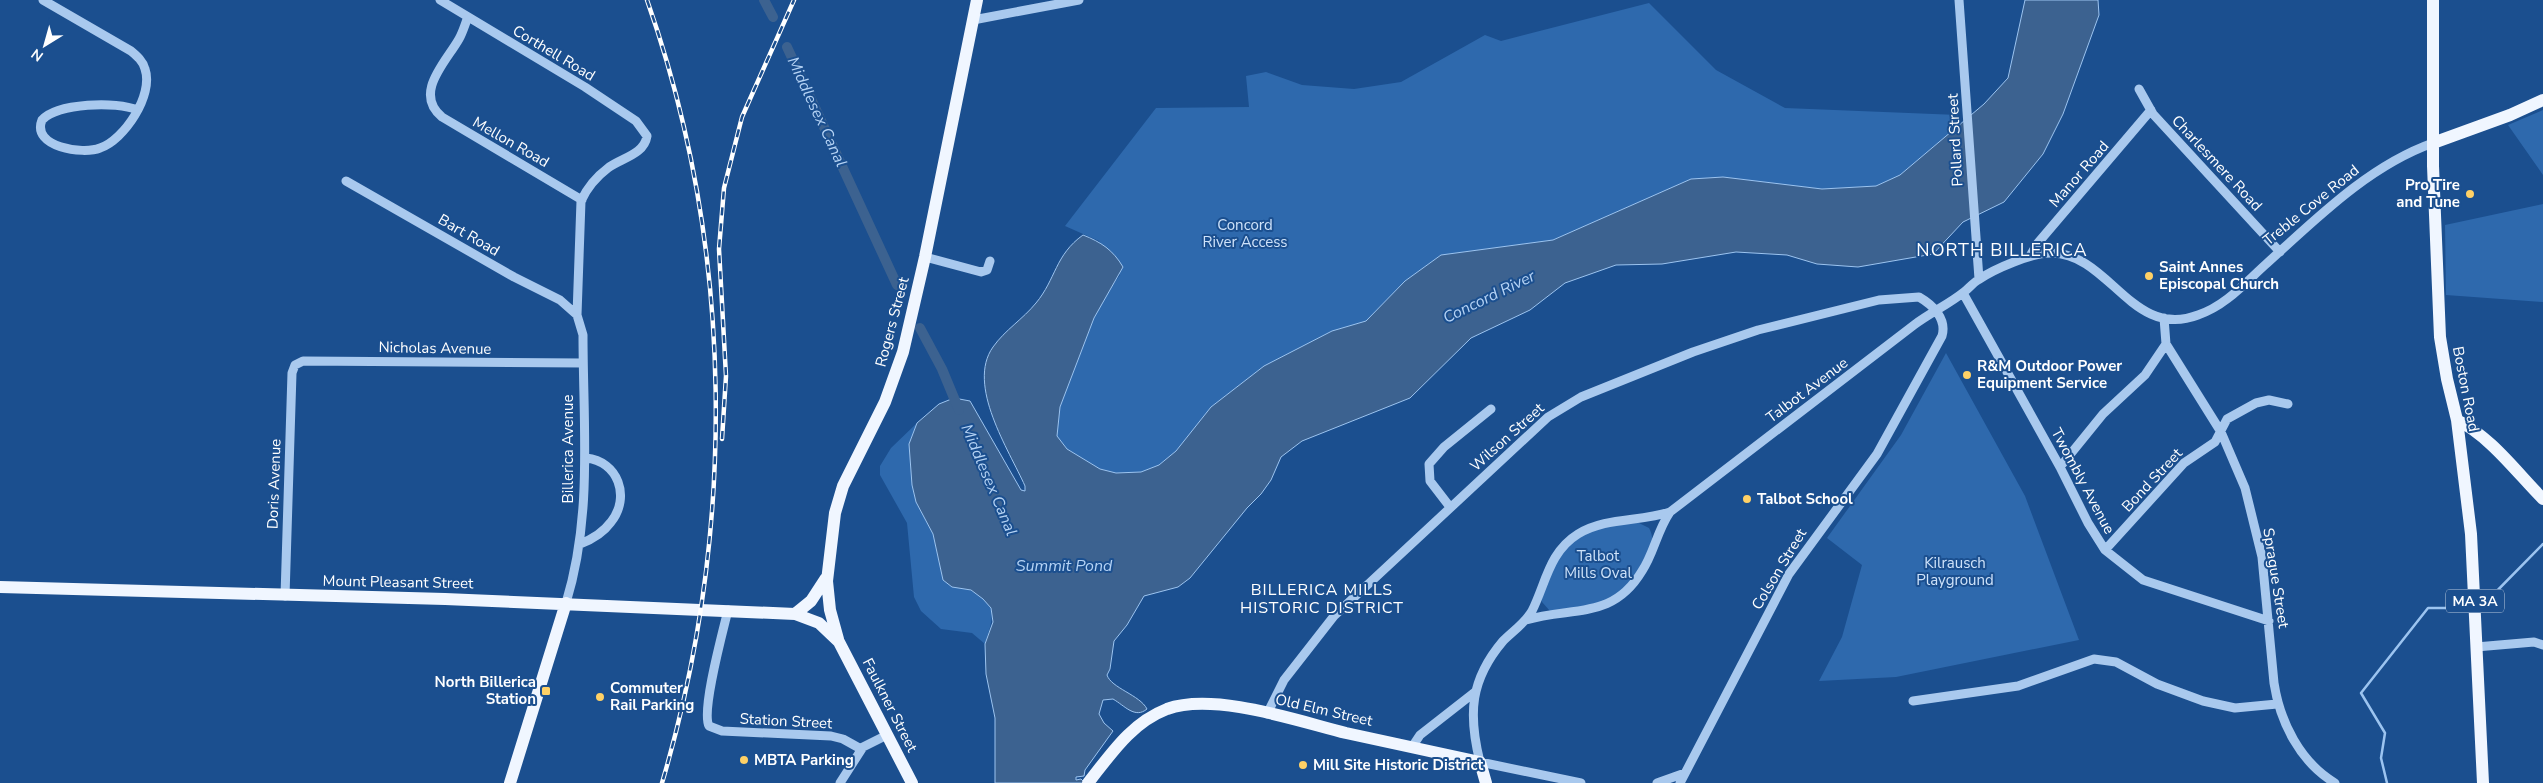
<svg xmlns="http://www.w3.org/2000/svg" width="2543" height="783" font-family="'Nunito Sans',sans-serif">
<rect width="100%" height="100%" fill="#1b4f8f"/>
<path fill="#2e69ad" d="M1649,3L1716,70L1785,108L1958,115V126L1900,175L1876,186L1822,189L1723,177L1691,179L1553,240L1441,255L1405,281L1366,321L1332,331L1264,366L1211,407L1176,451L1159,465L1141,472L1116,473L1100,469L1067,449L1057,436L1060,407L1094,318L1106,294L1120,275L1099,241L1065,226L1156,108L1249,107L1246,76L1266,72L1302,85L1354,89L1401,82L1485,35L1501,41Z
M2543,110V175L2508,125Z
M2543,204V302L2446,295L2445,225Z
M1946,353L2025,496L2079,640L1896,677L1819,681L1842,637L1862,565L1827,538L1901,435Z
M917,423L909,444L912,485L916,502L933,534L943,580C953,587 962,586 972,591C1000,604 992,621 985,644L972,633L941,629L921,611L914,597L907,523L880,475V466L891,448Z
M1637,522L1649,528C1663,552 1631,588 1611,601C1603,606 1562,609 1550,611L1542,602L1539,592L1549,566L1586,529Z"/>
<path fill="#3c6290" stroke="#9cc4f0" d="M2025,0H2098L2099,15L2063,114L2043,154L2004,202L1963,222L1933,254L1858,267L1817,264L1787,255L1736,252L1662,264L1616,265L1565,283L1530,310L1471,338L1410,398L1302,441L1281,457L1271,480L1261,494L1247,508L1190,578L1178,587L1144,596L1127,625L1114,641L1110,669L1107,675C1111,688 1140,695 1147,709C1135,719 1125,706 1113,699L1103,700L1099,714L1104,723L1113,731L1085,770L1084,776L1076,777V780L1081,779L1085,783H995V718L986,674L985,644L993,622L991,608L983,599L971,590L952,587L943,580L933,534L916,502L912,485L909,444L917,423L939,404L954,398L970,401L1021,490L1025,491V486C1009,450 966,385 993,347C1005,330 1023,319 1036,303C1056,279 1055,255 1083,235C1101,242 1113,250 1123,267L1094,318L1060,407L1057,436L1067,449L1100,469L1116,473L1141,472L1159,465L1176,451L1211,407L1264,366L1332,331L1366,321L1405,281L1441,255L1553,240L1691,179L1723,177L1822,189L1876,186L1900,175L1984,104L2008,78Z"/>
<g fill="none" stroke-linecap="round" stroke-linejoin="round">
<path stroke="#9cc4f0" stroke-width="2.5" d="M2487,601L2543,544
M2387,783L2381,758L2385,733L2361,693L2428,608H2461"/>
<path stroke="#3c6290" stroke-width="10" d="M764,0L773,17
M787,47L897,285
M920,328L942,369L959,410"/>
<path stroke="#a9c9ee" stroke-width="9" d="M43,0L131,51C137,56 143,61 145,69C154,95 124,140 100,148C83,155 31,147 42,120C57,103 117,101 137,110
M440,0L585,87L636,121L647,136C644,155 621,158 608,168C596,177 587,188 581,201L577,315L583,335C583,426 593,515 566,603
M1959,0L1979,279
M468,17C465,24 463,32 459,39C446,62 413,93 442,117L582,200
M973,20L1079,0
M2139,89L2153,114L2280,252
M346,181L514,277L560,300L577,315
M2030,256L2037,244L2151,110
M925,257L981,272L987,270L990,261
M1963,293L2060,467L2088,523L2105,550L2143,580L2269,621
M2164,318L2166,344L2221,432L2245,488L2262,557L2274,683C2280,722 2300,762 2335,783
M2060,467L2103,414L2145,375L2166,344
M1450,507L1430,481L1429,464L1444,447L1491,409
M580,544C593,539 603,533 611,522C631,497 618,461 586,458
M2105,550L2184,463L2215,442L2227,419L2256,403L2269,400L2288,404
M285,596L292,373L295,365L303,361L583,363
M728,610C723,631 701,711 709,726L722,731L831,736L843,739L861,749
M1526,620C1571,606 1612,621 1642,571C1654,553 1657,531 1670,512C1751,450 1832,387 1914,325C1930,313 1949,304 1964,292C1969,288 1973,283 1978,280C1994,269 2033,252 2052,253C2110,254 2132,340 2198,315C2225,306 2244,284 2265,265C2315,220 2368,166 2433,143
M2476,647L2534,642L2543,645
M1913,701L2018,686L2094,659L2116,662L2157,684L2203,701L2235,708L2277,704
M1267,714L1284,680L1334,616L1548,417L1581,397L1693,352L1758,330L1879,300L1919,297C1933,305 1947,319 1942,336L1877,454L1789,574L1680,783
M1412,747L1420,735L1475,692
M840,783L863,747L887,735
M1581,783L1480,762C1468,714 1470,680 1503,641C1513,631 1525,623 1532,611C1546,583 1549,552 1578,534C1606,517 1639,522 1670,512
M1657,783L1685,773"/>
<path stroke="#f0f6ff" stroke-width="12" d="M2433,0V166L2440,337L2447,379L2457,420L2471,534L2483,783
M2433,143L2510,115L2543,100
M2457,420C2491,437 2517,473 2543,499
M0,587L445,599L795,614L819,623L839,642L912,783
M795,614L811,601L826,578
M838,639L830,610L827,581L835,513L843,486L885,402L903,352L925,257L977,0
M510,783L566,603
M1088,783C1111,754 1131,723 1167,709C1214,692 1298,721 1346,733C1391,743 1435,752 1480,762L1486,783"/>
<g stroke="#fff" stroke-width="4.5">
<path id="rail" d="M647,0C735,250 737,529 662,783
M722,439L726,376L719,249L724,188L742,117L794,0"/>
</g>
<use href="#rail" stroke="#1b4f8f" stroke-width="2.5" stroke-dasharray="8" stroke-linecap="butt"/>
</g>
<g fill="#ffd166" stroke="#1b4f8f" stroke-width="2">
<circle cx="2470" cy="194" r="5"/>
<circle cx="2149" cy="276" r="5"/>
<circle cx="1967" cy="375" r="5"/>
<circle cx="1747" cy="499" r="5"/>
<rect x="541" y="686" width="10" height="10" rx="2.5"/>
<circle cx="600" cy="697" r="5"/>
<circle cx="744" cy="760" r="5"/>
<circle cx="1303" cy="765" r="5"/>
</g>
<g text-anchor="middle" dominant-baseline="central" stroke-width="4" stroke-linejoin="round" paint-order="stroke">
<rect fill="#1b4f8f" stroke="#bbcadd" stroke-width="1" x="2446" y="589.5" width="58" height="23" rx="4"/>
<g font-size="14" font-weight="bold" fill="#fff">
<text x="2475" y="601">MA 3A</text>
</g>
<g font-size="15" fill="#fff" stroke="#1b4f8f">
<text transform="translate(554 53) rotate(31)">Corthell Road</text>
<text transform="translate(1955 140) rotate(-93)">Pollard Street</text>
<text transform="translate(511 142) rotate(30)">Mellon Road</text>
<text transform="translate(2217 163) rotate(47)">Charlesmere Road</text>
<text transform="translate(2079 174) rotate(-49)">Manor Road</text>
<text transform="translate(2311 205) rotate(-39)">Treble Cove Road</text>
<text transform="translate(469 235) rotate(30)">Bart Road</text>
<text transform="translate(892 322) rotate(-75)">Rogers Street</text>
<text transform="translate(435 348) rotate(1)">Nicholas Avenue</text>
<text transform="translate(2466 389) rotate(79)">Boston Road</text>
<text transform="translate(1807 390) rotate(-37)">Talbot Avenue</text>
<text transform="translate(1507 437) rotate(-42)">Wilson Street</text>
<text transform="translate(568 449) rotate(-90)">Billerica Avenue</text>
<text transform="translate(2152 480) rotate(-47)">Bond Street</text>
<text transform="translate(2083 481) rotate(62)">Twombly Avenue</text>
<text transform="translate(274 484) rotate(-88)">Doris Avenue</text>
<text transform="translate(1779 569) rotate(-59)">Colson Street</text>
<text transform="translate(2276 578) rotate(81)">Sprague Street</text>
<text transform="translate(398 582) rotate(1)">Mount Pleasant Street</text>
<text transform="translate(890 705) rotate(63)">Faulkner Street</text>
<text transform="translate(1324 710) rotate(13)">Old Elm Street</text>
<text transform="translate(786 721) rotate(3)">Station Street</text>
</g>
<g font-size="15" font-weight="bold" fill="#fff" stroke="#1b4f8f" text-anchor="start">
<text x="2460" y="185" text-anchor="end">Pro Tire<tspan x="2460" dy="17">and Tune</tspan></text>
<text x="2159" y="267">Saint Annes<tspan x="2159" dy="17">Episcopal Church</tspan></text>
<text x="1977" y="366">R&amp;M Outdoor Power<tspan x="1977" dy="17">Equipment Service</tspan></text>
<text x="1757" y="499">Talbot School</text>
<text x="536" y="682" text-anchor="end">North Billerica<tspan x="536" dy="17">Station</tspan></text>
<text x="610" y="688">Commuter<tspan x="610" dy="17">Rail Parking</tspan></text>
<text x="754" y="760">MBTA Parking</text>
<text x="1313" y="765">Mill Site Historic District</text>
</g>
<g font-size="15" fill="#cfe3fa" stroke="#1b4f8f">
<text x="1245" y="225">Concord<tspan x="1245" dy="17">River Access</tspan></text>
<text x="1598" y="556">Talbot<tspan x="1598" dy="17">Mills Oval</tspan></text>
<text x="1955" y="563">Kilrausch<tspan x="1955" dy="17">Playground</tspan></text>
</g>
<g font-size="16" font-style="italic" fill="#b5d3f5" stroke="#1b4f8f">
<text transform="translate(817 112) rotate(65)">Middlesex Canal</text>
<text transform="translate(1489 297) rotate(-26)">Concord River</text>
<text transform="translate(989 480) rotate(67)">Middlesex Canal</text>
<text x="1064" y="566">Summit Pond</text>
</g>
<g font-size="16" letter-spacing="1" fill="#fff" stroke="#1b4f8f">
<text x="1322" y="590">BILLERICA MILLS<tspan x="1322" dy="18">HISTORIC DISTRICT</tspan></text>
</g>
<g font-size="18" letter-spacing="1" fill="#fff" stroke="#1b4f8f">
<text x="2002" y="250">NORTH BILLERICA</text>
</g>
</g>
<g transform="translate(45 45) rotate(217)" stroke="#1b4f8f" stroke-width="4" paint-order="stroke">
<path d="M0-4L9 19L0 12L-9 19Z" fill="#ffffff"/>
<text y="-8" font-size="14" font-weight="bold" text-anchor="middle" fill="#ffffff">N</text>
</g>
</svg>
